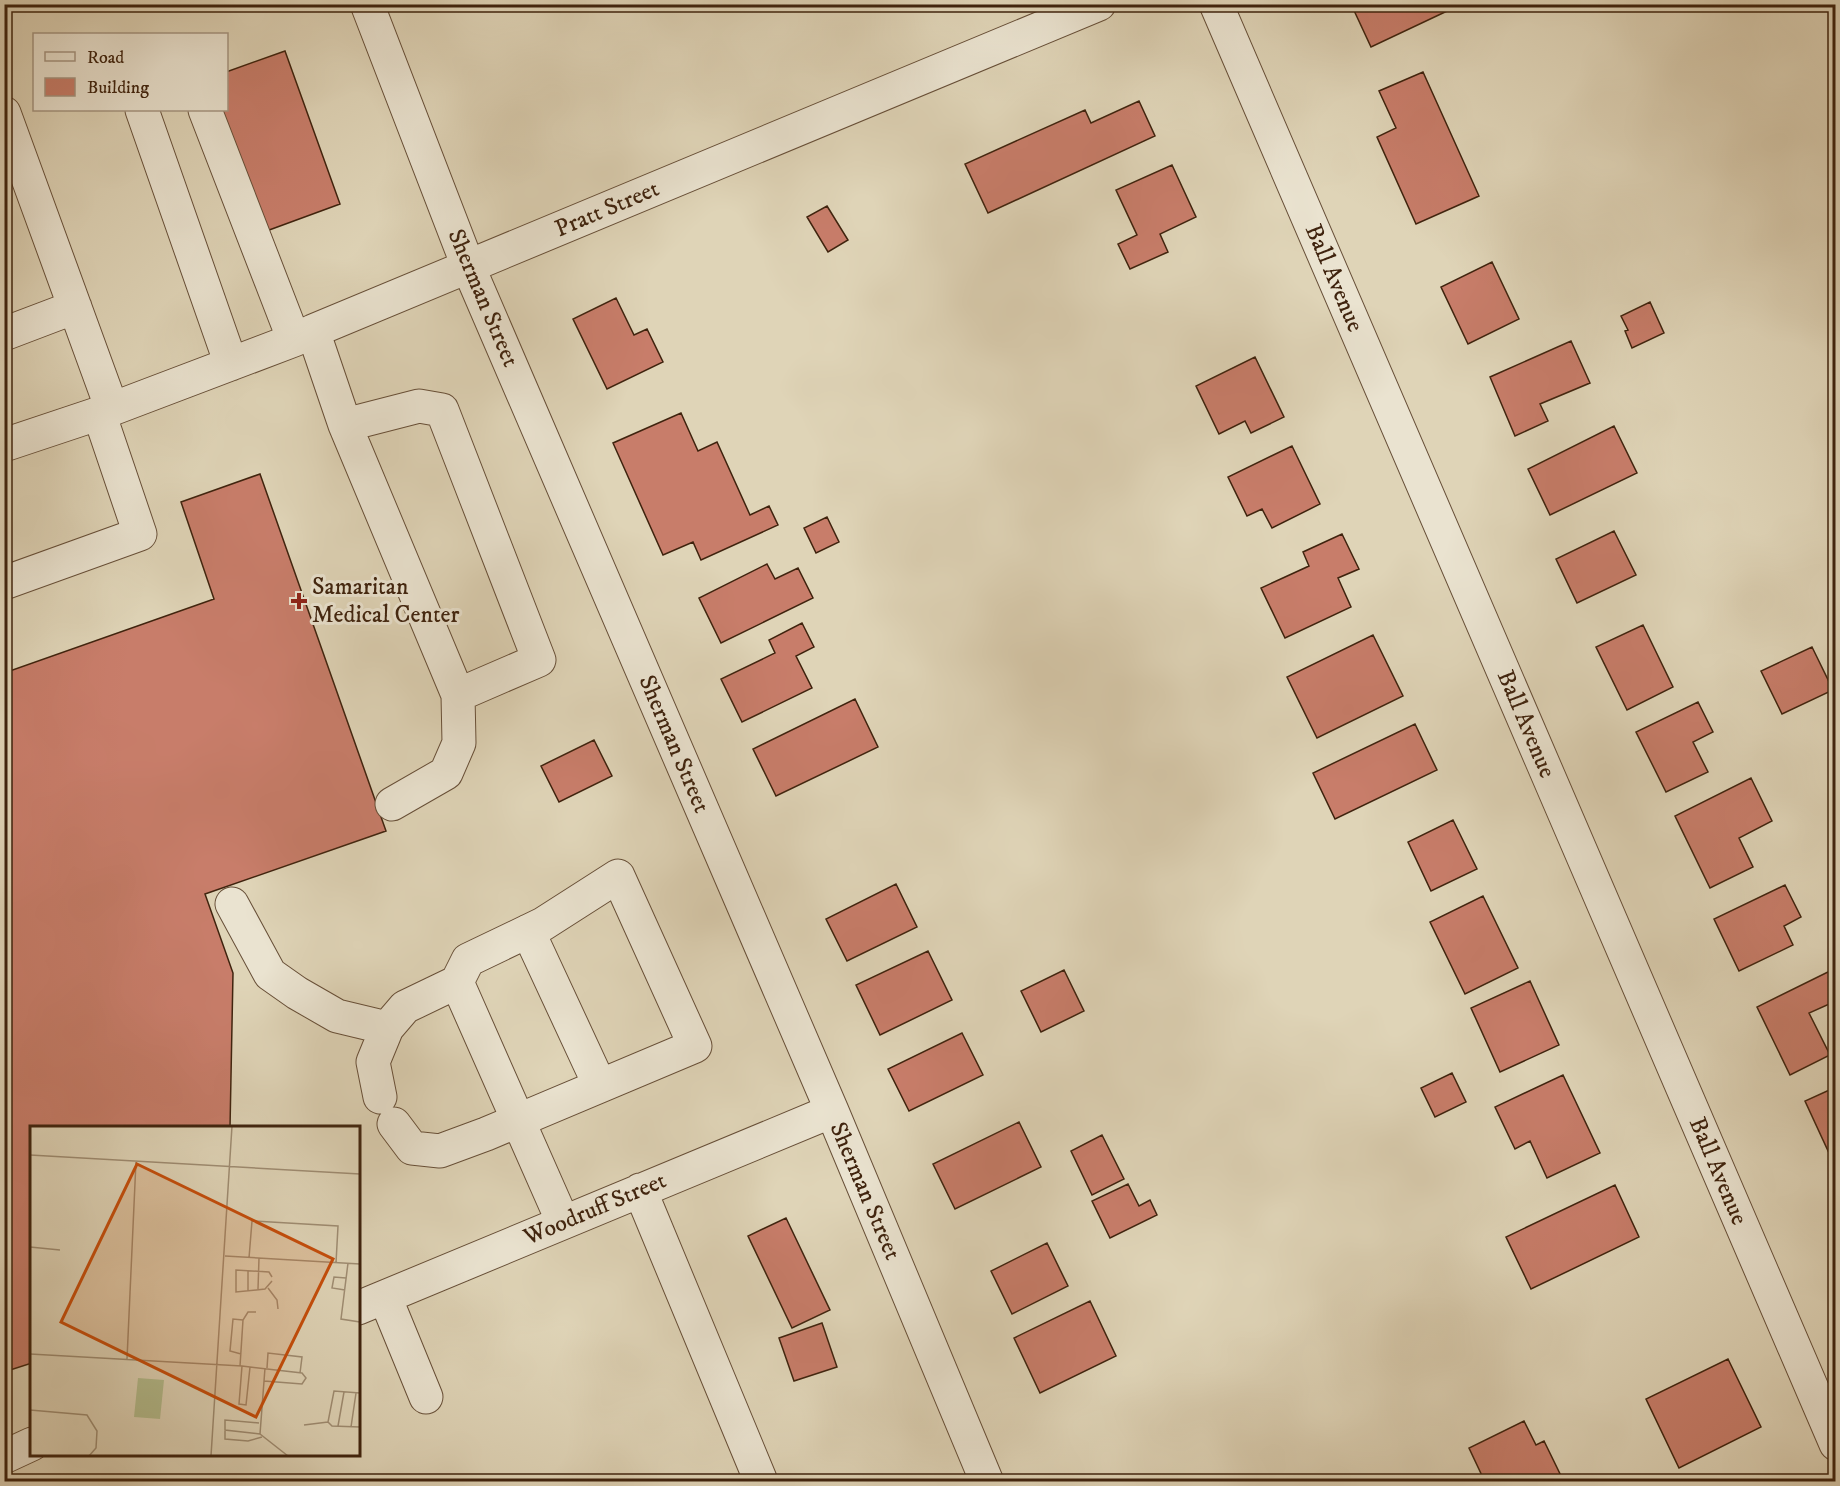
<svg xmlns="http://www.w3.org/2000/svg" width="1840" height="1486" font-family="'IM FELL DW Pica',serif">
<rect width="100%" height="100%" fill="#dfd4b7"/>
<filter id="stains"><feTurbulence type="fractalNoise" baseFrequency=".00333" numOctaves="4"/><feColorMatrix values="0 0 0 0 .2 0 0 0 0 .09 0 0 0 0 .02 0 0 0 .5 -.17"/></filter>
<radialGradient id="worn" r=".72"><stop offset=".6" stop-color="#630" stop-opacity="0"/><stop offset="1" stop-color="#630" stop-opacity=".3"/></radialGradient>
<path fill="#c87d6a" stroke="#3f230e" stroke-width="1.5" d="M1351,4H1462L1371,47Z
M285,51L340,204L261,233L216,110H226V72Z
M1423,72L1479,196L1416,224L1377,137L1396,128L1379,91Z
M1139,101L1155,136L988,213L965,164L1085,110L1091,123Z
M1172,165L1196,217L1160,234L1168,252L1130,269L1118,244L1137,235L1116,190Z
M827,206L848,240L828,252L807,217Z
M1492,262L1519,319L1468,344L1441,287Z
M616,298L634,335L647,329L663,362L607,389L573,319Z
M1650,302L1664,333L1632,348L1625,331L1628,330L1621,316Z
M1571,341L1590,383L1540,404L1548,421L1515,436L1490,377Z
M1255,357L1284,417L1251,433L1245,421L1219,434L1196,386Z
M681,413L698,451L717,442L750,515L769,506L778,525L701,560L693,542L663,555L613,443Z
M1614,426L1637,473L1550,515L1528,469Z
M1292,446L1320,504L1272,528L1262,509L1247,516L1228,477Z
M260,474L386,831L205,894L233,973L230,1128H32V1363L4,1372V673L214,599L181,502Z
M827,517L839,542L816,553L804,528Z
M1614,531L1636,575L1577,603L1556,559Z
M1342,534L1359,569L1338,578L1351,607L1285,638L1261,588L1309,566L1303,552Z
M767,564L775,579L798,568L813,598L721,643L699,598Z
M802,623L814,647L796,656L812,688L742,722L721,679L775,653L769,640Z
M1643,625L1673,687L1627,710L1596,647Z
M1373,635L1403,696L1317,738L1287,677Z
M1812,647L1833,690L1782,714L1761,671Z
M855,699L878,747L776,796L753,749Z
M1698,702L1713,732L1693,742L1708,772L1666,792L1636,732Z
M1415,724L1437,770L1335,819L1313,773Z
M594,740L612,776L559,802L541,766Z
M1751,778L1772,821L1739,838L1753,867L1710,888L1675,816Z
M1453,820L1477,869L1431,891L1408,842Z
M896,884L917,927L847,961L826,919Z
M1785,885L1801,917L1784,926L1793,945L1739,971L1714,919Z
M1483,896L1518,968L1465,994L1430,922Z
M928,951L952,1000L880,1035L856,985Z
M1836,968V1001L1809,1013L1830,1055L1790,1075L1757,1007Z
M1064,970L1084,1011L1041,1032L1021,991Z
M1530,981L1559,1045L1500,1072L1471,1008Z
M962,1033L983,1075L909,1111L888,1069Z
M1452,1073L1466,1102L1435,1117L1421,1088Z
M1563,1075L1600,1153L1547,1178L1530,1141L1515,1149L1495,1107Z
M1836,1087V1166H1835L1805,1101Z
M1019,1122L1041,1167L955,1209L933,1164Z
M1102,1135L1124,1179L1092,1195L1071,1151Z
M1128,1184L1139,1206L1150,1200L1157,1215L1110,1238L1092,1201Z
M1615,1185L1639,1237L1531,1289L1506,1237Z
M786,1218L830,1310L792,1328L748,1236Z
M1047,1243L1068,1286L1012,1314L991,1271Z
M1090,1301L1116,1356L1040,1393L1014,1338Z
M822,1323L837,1367L794,1381L779,1338Z
M1728,1359L1761,1427L1679,1468L1646,1399Z
M1524,1421L1536,1445L1544,1441L1564,1482H1485L1469,1448Z"/>
<g fill="none" stroke-linecap="round" stroke-linejoin="round">
<g stroke="#674f38" stroke-width="35">
<path id="minor" d="M367,4L468,266L832,1111L987,1482
M1216,4L1836,1444
M142,110L231,364
M205,110L294,340
M4,113L112,409
M313,331L345,425L458,695L459,743L446,773L392,804
M4,334L75,307
M345,425L419,406L442,410L539,660L458,695
M4,445L112,409L294,340L313,331L1099,4
M4,583L140,534L99,413
M232,904L270,974L297,993L337,1016L387,1028
M528,931L600,1086
M457,982L563,1222
M380,1097L373,1062L387,1028L405,1007L457,982L468,960L543,924L618,876L695,1046L486,1134L440,1151L412,1148L394,1124
M640,1190L760,1479L754,1482
M385,1297L426,1397
M358,1308L832,1111
M4,1457L32,1444"/>
</g>
<use href="#minor" stroke="#eae3d0" stroke-width="33"/>
</g>
<path fill="#8f2418" stroke="#eae3d0" stroke-width="2" d="M296 592h6v6h6v6h-6v6h-6v-6h-6v-6h6z"/>
<g text-anchor="middle" dominant-baseline="central" stroke-width="6" stroke-linejoin="round" paint-order="stroke">
<g font-size="24" fill="#3f230e" stroke="#eae3d0">
<text transform="translate(607 209) rotate(-23)">Pratt Street</text>
<text transform="translate(1334 278) rotate(67)">Ball Avenue</text>
<text transform="translate(483 298) rotate(67)">Sherman Street</text>
<text transform="translate(1526 724) rotate(67)">Ball Avenue</text>
<text transform="translate(674 744) rotate(67)">Sherman Street</text>
<text transform="translate(1718 1171) rotate(67)">Ball Avenue</text>
<text transform="translate(865 1191) rotate(67)">Sherman Street</text>
<text transform="translate(595 1209) rotate(-23)">Woodruff Street</text>
</g>
<g font-size="24" fill="#3f230e" stroke="#eae3d0" text-anchor="start">
<text x="312" y="587">Samaritan<tspan x="312" dy="28">Medical Center</tspan></text>
</g>
</g>
<g transform="translate(30 1126)">
<rect width="330" height="330" fill="#dfd4b7"/>
<path d="M108,252L134,254L130,293L104,291Z" fill="#b3bc8d"/>
<path fill="none" stroke="#9f8d73" stroke-width="1.5" d="M0,29L330,48M0,121L30,124M195,130L330,138M219,132L222,95L308,100L306,137M318,137L311,193L330,196M242,151L239,146L206,144V166L235,163L242,155M238,162L247,174L248,183M228,163L229,132M315,164L302,162L304,151L316,152M218,165V145M0,228L212,240L272,247L276,252L272,258L234,255M211,228L200,225L203,193L213,194M97,233L106,35M210,240L213,194L218,186H226M212,240L209,278L216,279L220,241M235,242L230,308L258,330M237,242L238,227L272,231L270,247M330,267L304,265L298,296L302,300L330,301M0,284L57,289L67,305L66,322L59,330M229,297L195,294V304L230,308M274,299L298,296M308,300L314,266M321,301L326,267M195,304V313L218,315L232,311M181,330L202,0"/>
<path fill="#c64e0c" fill-opacity="0.15" stroke="#c64e0c" stroke-width="3" d="M107,38L303,133L226,291L31,196Z"/>
<rect width="330" height="330" fill="none" stroke="#3f230e" stroke-width="3"/>
</g>
<rect width="1840" height="1486" fill="none" stroke="#dfd4b7" stroke-width="24"/>
<rect x="6" y="6" width="1828" height="1474" fill="none" stroke="#3f230e" stroke-width="3"/>
<rect x="12" y="12" width="1816" height="1462" fill="none" stroke="#3f230e" stroke-width="1.5"/>
<rect x="33" y="33" width="195" height="78" fill="#eae3d0" stroke="#a69682" stroke-width="1.5"/>
<rect x="45" y="52" width="30" height="9" fill="#eae3d0" stroke="#a69682" stroke-width="1.5"/>
<text x="87" y="63" font-size="18" fill="#3f230e">Road</text>
<rect x="45" y="78" width="30" height="18" fill="#c87d6a" stroke="#a69682" stroke-width="1.5"/>
<text x="87" y="93" font-size="18" fill="#3f230e">Building</text>
<rect width="100%" height="100%" filter="url(#stains)"/>
<rect width="100%" height="100%" fill="url(#worn)"/>
</svg>
